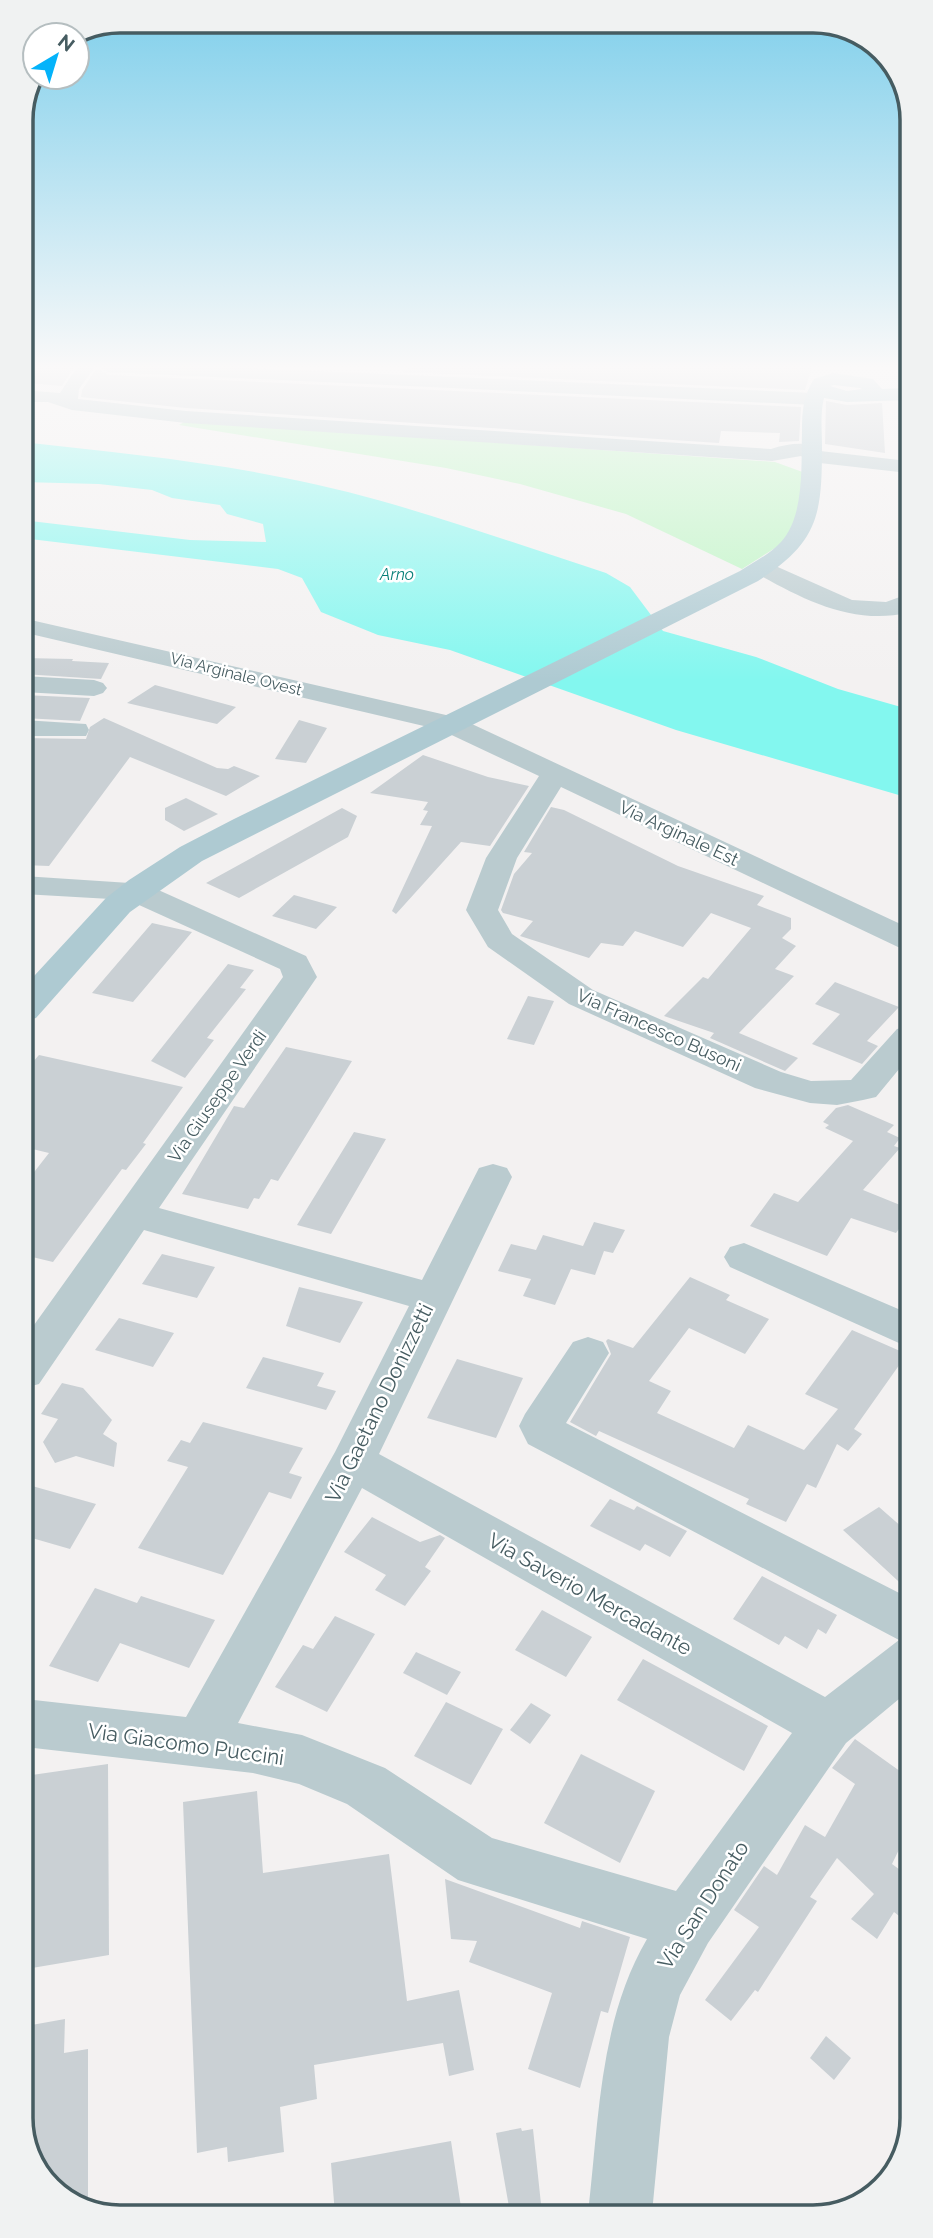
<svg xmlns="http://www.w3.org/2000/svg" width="933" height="2238" font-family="Raleway,sans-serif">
<rect width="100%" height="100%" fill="#f3f1f1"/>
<path fill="#bbf5c2" d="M186,421L775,462L808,474L791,538L742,569L626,514L520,484L446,468L179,425Z"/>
<path fill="#83f7ef" d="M22,442C110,452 198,460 285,478C394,499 500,539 606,573L630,587L663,631L756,657L838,689L908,709L909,798L676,730L450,650L378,635L321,612L302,578L278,569L22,538V520L190,540L266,542L263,524L227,514L220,505L172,498L152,490L99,484L22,482Z"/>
<path fill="#cad0d4" d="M28,367H74L62,386L28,383Z
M423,367H812L805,390L403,372L407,368Z
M97,368L108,375L801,407L799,441L779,442L780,433L721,431L719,443L186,408L81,397L82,390Z
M826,401L847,405L882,403L885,453L825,444Z
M23,658L73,659L72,661L109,663L101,679L23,674Z
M155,685L236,707L217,724L127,703Z
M23,695L90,698L80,721L23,718Z
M104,718L217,768L228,769L234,766L260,776L226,796L130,757L49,866L23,865V738L86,739L90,727Z
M299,720L327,728L306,763L275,759Z
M423,755L488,777L529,786L490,846L461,842L396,914L392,911L432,826L420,825L428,811L423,810L428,802L370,793Z
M186,798L218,814L184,831L165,820V808Z
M551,807L564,810L678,866L764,896L757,905L791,918V929L782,938L796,946L775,969L794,976L739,1033L798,1058L785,1071L710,1038L714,1033L664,1016L703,977L708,979L751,928L711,913L683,947L635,931L623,946L601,943L589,958L520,936L533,921L503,913L501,910L514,874L532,853L524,852Z
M342,808L357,816L348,837L239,898L206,883Z
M294,895L337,907L316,929L272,916Z
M152,923L192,932L133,1002L92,993Z
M228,964L254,970L240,988L246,989L207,1038L214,1040L185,1078L151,1061Z
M835,982L899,1007L867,1041L878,1046L862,1064L812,1044L840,1014L815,1004Z
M528,996L554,1001L534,1045L507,1039Z
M286,1047L352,1061L278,1181L271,1179L259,1199L254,1198L248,1209L182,1194L234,1106L244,1108Z
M39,1055L183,1087L143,1143L146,1144L126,1170L122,1169L53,1262L24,1255V1185L49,1153L24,1147V1072Z
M848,1105L894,1125L887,1132L900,1138L894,1146L900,1148L863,1190L910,1209V1214L896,1233L851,1218L827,1256L750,1226L774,1193L798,1202L853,1141L825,1128L829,1125L823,1122L836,1108Z
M354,1132L386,1139L331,1234L297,1225Z
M594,1222L625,1230L613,1253L604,1251L595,1275L571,1269L555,1305L523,1296L531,1279L498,1271L511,1244L536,1250L543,1235L583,1246Z
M162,1254L215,1267L197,1298L142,1284Z
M690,1277L730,1295L726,1300L769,1319L745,1354L689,1328L649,1381L671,1391L657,1413L734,1448L748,1425L804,1450L838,1409L805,1394L852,1330L907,1354L854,1429L862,1434L848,1451L837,1444L816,1488L807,1484L786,1522L746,1504L749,1499L599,1431L596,1436L570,1422L611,1354L606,1341L608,1339L633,1348Z
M299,1287L363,1302L340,1343L286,1326Z
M119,1318L174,1333L153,1367L95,1350Z
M263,1357L324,1373L317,1386L336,1391L326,1410L246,1388Z
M457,1359L523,1378L496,1438L427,1418Z
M62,1383L83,1388L112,1420L103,1434L117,1443L114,1467L76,1456L55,1463L43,1442L58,1419L41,1414Z
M203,1422L303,1448L289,1473L302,1477L291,1499L269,1492L223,1575L138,1548L188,1467L167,1461L181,1440L190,1443Z
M25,1484L96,1504L70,1549L25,1536Z
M610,1499L634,1510L637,1506L687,1531L670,1557L645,1544L640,1551L590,1526Z
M879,1507L911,1535V1593L843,1530Z
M372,1517L420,1542L440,1535L445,1538L425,1567L431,1571L405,1606L375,1590L386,1575L344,1552Z
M762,1576L837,1615L826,1634L818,1629L807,1649L785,1636L779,1645L733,1619Z
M95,1588L137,1603L141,1596L215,1620L189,1668L120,1643L98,1682L49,1666Z
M542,1610L592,1637L566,1677L515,1650Z
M335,1616L375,1634L327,1712L275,1687L303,1645L313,1649Z
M416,1652L461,1672L447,1695L403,1673Z
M643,1659L768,1726L744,1771L617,1700Z
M446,1702L503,1729L471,1785L414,1756Z
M531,1703L551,1715L530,1744L510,1730Z
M855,1739L911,1779V1825L892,1864L911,1878L912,1926L894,1912L877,1939L851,1919L874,1894L837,1858L810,1897L817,1901L758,1992L755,1990L731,2021L705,2000L759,1927L734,1910L764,1866L777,1875L805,1825L825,1837L855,1784L832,1768Z
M581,1754L655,1791L620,1863L544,1823Z
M108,1764L109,1955L26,1969L25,1776Z
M257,1791L263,1873L389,1854L407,2001L459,1990L474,2070L449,2076L443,2043L314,2065L317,2099L280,2107L284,2152L228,2162L227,2147L197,2153L183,1802Z
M445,1879L580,1928L582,1921L630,1937L608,2013L601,2011L580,2088L528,2069L552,1993L469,1962L477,1941L451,1939Z
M65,2019L64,2053L88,2049V2207L59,2196L26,2150V2026Z
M826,2036L851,2058L834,2080L810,2058Z
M521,2128L522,2131L533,2129L541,2204L509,2207L496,2133Z
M451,2141L462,2214L335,2215L331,2163Z"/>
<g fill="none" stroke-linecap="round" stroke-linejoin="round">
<path fill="#bacbcf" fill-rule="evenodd" d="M77,367H95L79,389L78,399L186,411L771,449C786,444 802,442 818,446L820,451L908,461V473L811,462L801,456L772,461L186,423L72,410L48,402H22V390L60,393Z
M99,367H227L814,393L823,399L814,405L108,372Z
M762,560L852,600L886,602L908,594V613C850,625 803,599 754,572L751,567Z
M22,618L459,718L909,928V950L898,947L561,787L517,858L498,910L512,934L593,990L781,1072L811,1081L851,1080L897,1029L909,1026V1057L876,1097L863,1100L837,1105L810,1103L755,1088L569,1004L488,947L466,910L486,858L539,776L441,730L22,632Z
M23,676L94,680L103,683L107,688L103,693L94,696L23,692Z
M23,720L86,724L89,730L86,736H23Z
M23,876L145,884L306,956L317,977L159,1208L422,1280L479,1168L493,1164L507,1168L512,1177L379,1454L825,1697L899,1640L528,1444L519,1426L525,1414L573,1342L588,1337L603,1342L609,1353L566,1423L911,1599V1689L846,1743L708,1943L680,1995L669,2037L652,2213H588C599,2121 599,2021 647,1939L458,1880L347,1804L299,1784L253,1773L25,1747V1699L186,1717L335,1452L409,1306L144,1230L39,1384L24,1388V1339L283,977L280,969L128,900L23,894ZM362,1488L792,1733L676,1891L492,1838L385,1768L302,1735L238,1723Z
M744,1243L910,1314V1348L730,1267L724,1257L730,1247Z"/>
<path fill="#aecad2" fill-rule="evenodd" d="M833,373L873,379L882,389L908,388V400L847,402L824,398C820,413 822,431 822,447C822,516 818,542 758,581L202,861L130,912L36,1018L23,1021V988L106,898L129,880L180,847L234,819L740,571C754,562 770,554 781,542C805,516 801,464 802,431C802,412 803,396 814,379ZM834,385L860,388L862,389L847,391L830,386Z"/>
</g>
<linearGradient id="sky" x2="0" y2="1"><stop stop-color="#7fcfeb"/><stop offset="0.54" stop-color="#faf9f9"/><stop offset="1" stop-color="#faf9f9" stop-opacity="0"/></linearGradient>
<rect width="933" height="680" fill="url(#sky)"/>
<g text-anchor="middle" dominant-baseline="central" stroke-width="5" stroke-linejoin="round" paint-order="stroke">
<g font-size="16" font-style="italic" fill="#067f77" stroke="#fff">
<text x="397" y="574">Arno</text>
</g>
<g font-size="16" fill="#465c61" stroke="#fff">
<text transform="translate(236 674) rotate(14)">Via Arginale Ovest</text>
</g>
<g font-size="18" fill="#465c61" stroke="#fff">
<text transform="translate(679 833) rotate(25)">Via Arginale Est</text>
<text transform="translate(659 1030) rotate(24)">Via Francesco Busoni</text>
<text transform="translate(217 1096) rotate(-55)">Via Giuseppe Verdi</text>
</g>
<g font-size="21" fill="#465c61" stroke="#fff">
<text transform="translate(379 1403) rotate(-64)">Via Gaetano Donizzetti</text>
<text transform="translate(590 1594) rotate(29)">Via Saverio Mercadante</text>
<text transform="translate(186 1744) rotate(8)">Via Giacomo Puccini</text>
<text transform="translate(703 1905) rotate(-57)">Via San Donato</text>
</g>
</g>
<path d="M0 0H933V2238H0ZM120 33H813A87 87 0 0 1 900 120V2118A87 87 0 0 1 813 2205H120A87 87 0 0 1 33 2118V120A87 87 0 0 1 120 33Z" fill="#f0f2f2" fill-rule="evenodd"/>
<path fill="none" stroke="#465c61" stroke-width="3.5" d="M120 33H813A87 87 0 0 1 900 120V2118A87 87 0 0 1 813 2205H120A87 87 0 0 1 33 2118V120A87 87 0 0 1 120 33Z"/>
<g transform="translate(56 56) rotate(38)"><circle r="33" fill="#ffffff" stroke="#b5bec0" stroke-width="2"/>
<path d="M0-5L12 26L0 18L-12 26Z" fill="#04b3fa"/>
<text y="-10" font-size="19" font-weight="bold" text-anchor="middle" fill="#465c61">N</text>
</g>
</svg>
